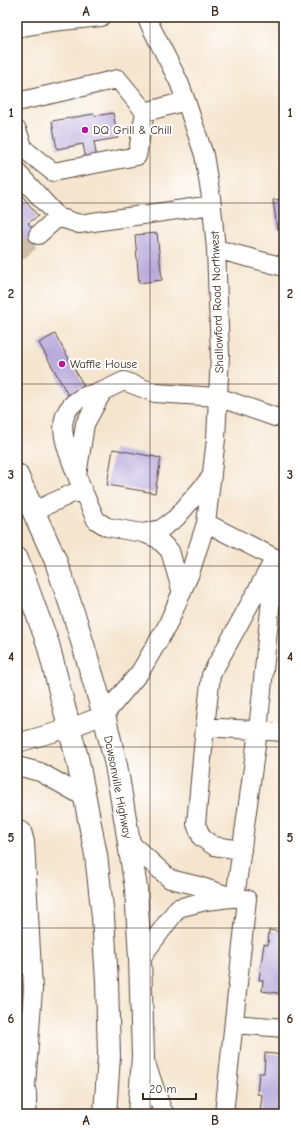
<svg xmlns="http://www.w3.org/2000/svg" width="301" height="1131" font-family="'Comic Neue',sans-serif">
<rect width="100%" height="100%" fill="#fff"/>
<filter id="ink" filterUnits="userSpaceOnUse"><feTurbulence type="fractalNoise" baseFrequency=".025" numOctaves="2"/><feDisplacementMap in="SourceGraphic" scale="8" xChannelSelector="R" yChannelSelector="G"/><feConvolveMatrix kernelMatrix="1 2 1 2 8 2 1 2 1" color-interpolation-filters="sRGB"/></filter>
<filter id="wash" filterUnits="userSpaceOnUse"><feTurbulence type="fractalNoise" baseFrequency=".012" numOctaves="4" result="noise"/><feDisplacementMap in="SourceGraphic" scale="16" xChannelSelector="R" yChannelSelector="G"/><feGaussianBlur stdDeviation="0.9" result="paint"/><feColorMatrix in="noise" values="0 0 0 0 0 0 0 0 0 0 0 0 0 0 0 0 0 1.4 0 .05"/><feComposite in="paint" operator="in"/></filter>
<g filter="url(#wash)">
<rect width="100%" height="100%" fill="#f5e5cf"/>
<g id="blocks">
<path fill="#b6a8da" d="M113,113L118,138L94,142L97,159L86,161L83,144L57,149L52,121L94,114L95,116Z
M17,189L38,216L28,223L41,239L20,256L17,253Z
M284,199V228L277,229L273,200Z
M157,233L162,280L139,283L135,235Z
M55,334L84,386L68,395L39,343Z
M113,449L161,458L155,493L107,485Z
M269,930L284,932V994L262,991L263,980H259L264,944L268,945Z
M265,1053L284,1055V1114L260,1113L262,1095L257,1094L259,1073H264Z"/>
</g>
</g>
<g filter="url(#ink)">
<use href="#blocks" fill-opacity="0" stroke="#574639" stroke-width="1"/>
<g fill="none" stroke-linecap="round" stroke-linejoin="round">
<path stroke="#d0c0ac" stroke-width="18" stroke-dasharray="18 9" stroke-linecap="butt" d="M17,253L38,235"/>
<g stroke="#574639" stroke-width="20">
<path id="minor" d="M17,28L52,22L101,17
M17,102L118,79L145,112
M17,130L24,149L53,172L137,156L145,112L186,101
M17,172L58,217L38,235
M58,217L79,224L212,205
M216,249L284,267
M76,474C67,448 49,414 83,397C89,394 97,393 103,391
M82,489L96,520L107,527L143,533
M34,511L82,489L77,476L85,424L103,391L124,381L155,393L218,397L275,417
M206,523L275,558L258,731L235,898
M271,565L211,675L205,727L284,732
M182,593L170,551L158,539L143,533L161,529L176,518L212,476
M205,727L196,824L202,838L214,846L242,850
M17,743L70,728L104,715L140,672L167,626L190,573L206,523L216,439L220,354L216,249L211,197L204,155L186,101L179,82L146,17
M17,766L40,772L86,798
M17,830L22,831L25,842L33,989L26,1086
M129,842L170,879L199,886L235,898
M140,959L178,908L206,901L231,898
M234,1024L284,1028
M144,1058L163,1112L166,1114
M17,1080C31,1085 27,1102 26,1114
M224,1114L247,899"/>
</g>
<g stroke="#574639" stroke-width="24">
<path id="major" d="M17,475L55,559L76,621L104,715L116,765L126,824L136,888L140,959L143,1056L139,1114
M17,559L48,644L78,762L96,855L103,917L107,982L109,1056L105,1114"/>
</g>
<use href="#minor" stroke="#fff" stroke-width="18"/>
<use href="#major" stroke="#fff" stroke-width="22"/>
</g>
</g>
<path fill="none" stroke="#3b2a1e" stroke-width="1" stroke-opacity="0.55" d="M150,17V1114M17,203H284M17,384H284M17,566H284M17,747H284M17,928H284"/>
<g fill="#b5179e" stroke="#fff" stroke-width="1.5">
<circle cx="85" cy="130" r="4"/>
<circle cx="62" cy="364" r="4"/>
</g>
<g text-anchor="middle" dominant-baseline="central" stroke-width="4" stroke-linejoin="round" paint-order="stroke">
<g font-size="12" fill="#3b2a1e" stroke="#fff" text-anchor="start">
<text x="93" y="130">DQ Grill &amp; Chill</text>
<text x="70" y="364">Waffle House</text>
</g>
<g font-size="12" fill="#3b2a1e" stroke="#fff">
<text transform="translate(217 302) rotate(-92)">Shallowford Road Northwest</text>
<text transform="translate(118 787) rotate(79)">Dawsonville Highway</text>
</g>
</g>
<rect width="301" height="1131" fill="none" stroke="#fff" stroke-width="44"/>
<path d="M143 1093v6h53v-6" fill="none" stroke="#3b2a1e" stroke-width="2"/>
<text x="149" y="1093" font-size="12" fill="#3b2a1e" stroke="#ffffff" stroke-width="3" paint-order="stroke">20 m</text>
<rect x="22" y="22" width="257" height="1087" fill="none" stroke="#3b2a1e" stroke-width="1.5"/>
<g font-size="13" text-anchor="middle" font-weight="bold" fill="#3b2a1e">
<text x="86" y="16">A</text>
<text x="215" y="16">B</text>
<text x="11" y="117">1</text>
<text x="290" y="117">1</text>
<text x="11" y="298">2</text>
<text x="290" y="298">2</text>
<text x="11" y="479">3</text>
<text x="290" y="479">3</text>
<text x="11" y="661">4</text>
<text x="290" y="661">4</text>
<text x="11" y="842">5</text>
<text x="290" y="842">5</text>
<text x="11" y="1023">6</text>
<text x="290" y="1023">6</text>
<text x="86" y="1125">A</text>
<text x="215" y="1125">B</text>
</g>
</svg>
